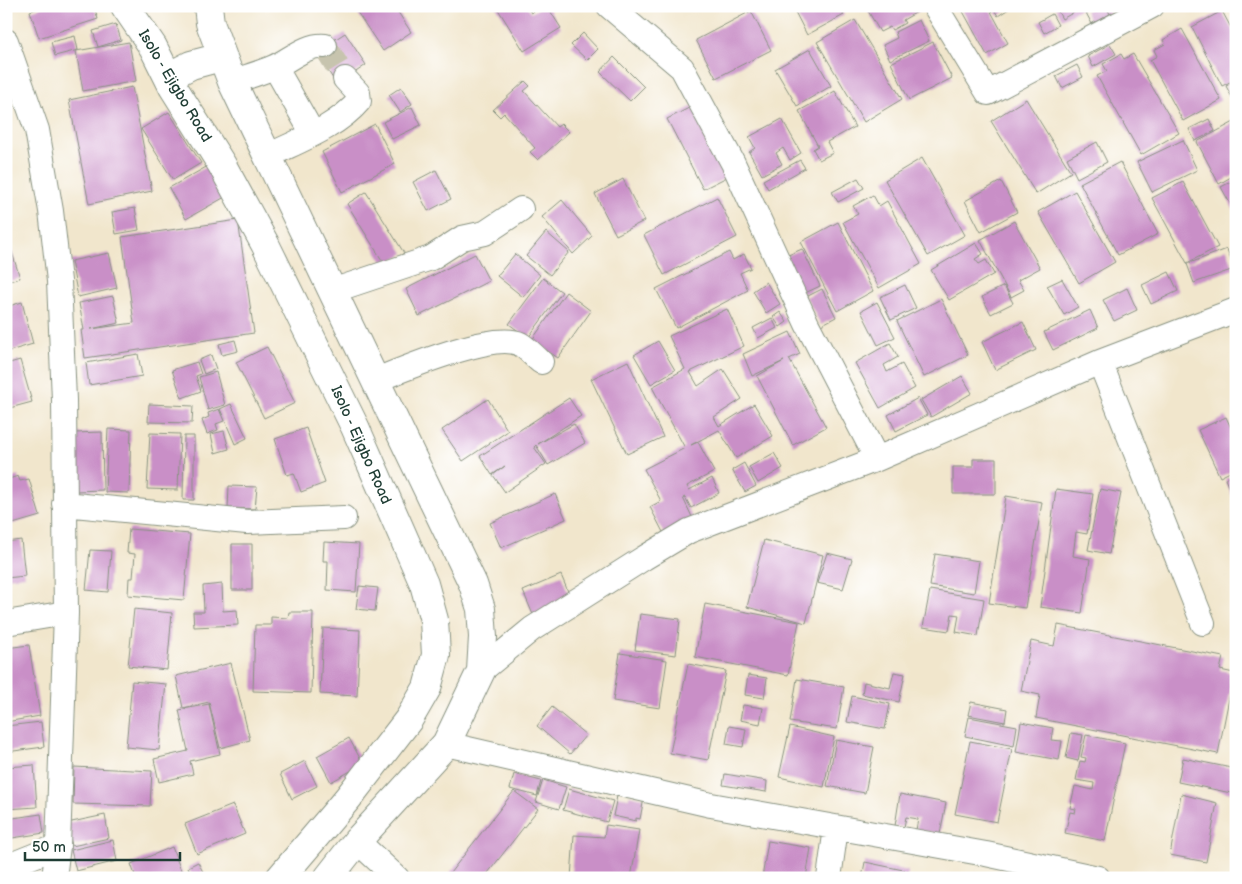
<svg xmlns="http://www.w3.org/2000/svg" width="1242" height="884" font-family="'Balsamiq Sans',sans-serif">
<rect width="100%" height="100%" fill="#fff"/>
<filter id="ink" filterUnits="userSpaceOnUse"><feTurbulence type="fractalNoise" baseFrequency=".02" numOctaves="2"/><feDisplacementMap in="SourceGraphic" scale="10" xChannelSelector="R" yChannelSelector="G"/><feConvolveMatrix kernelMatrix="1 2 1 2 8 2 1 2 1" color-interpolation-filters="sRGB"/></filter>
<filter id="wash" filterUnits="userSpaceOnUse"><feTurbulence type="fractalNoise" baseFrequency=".0096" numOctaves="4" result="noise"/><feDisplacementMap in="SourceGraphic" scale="20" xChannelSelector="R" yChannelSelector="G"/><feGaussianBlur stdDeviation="1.12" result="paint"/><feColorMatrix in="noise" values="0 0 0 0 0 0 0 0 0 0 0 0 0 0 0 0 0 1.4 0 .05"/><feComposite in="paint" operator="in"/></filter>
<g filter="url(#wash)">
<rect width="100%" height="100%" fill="#f1e6cc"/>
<g id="blocks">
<path fill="#c98fc7" d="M45,6H94L98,19L39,38L30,11Z
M358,6H394L411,32L383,51L355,9Z
M496,6H527L531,13L542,6H547L561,28L524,51Z
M792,6H839L844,15L807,35Z
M873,6H923L924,8L903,20L905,23L892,30L890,27L880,32L867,9Z
M960,6H988L1008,43L987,55Z
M992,6H1013L998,16Z
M1055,6H1085L1062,19Z
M1095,6H1106L1110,14L1092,24L1085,11Z
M751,11L771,50L716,78L696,40Z
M1222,11L1236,37V79L1222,86L1192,27Z
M1052,14L1058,25L1044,33L1038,22Z
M855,20L902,99L864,122L817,42Z
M919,20L929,41L890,60L883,45L897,38L895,32Z
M116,24L121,40L98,47L93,31Z
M1182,29L1221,100L1183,121L1150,60L1157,56L1154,50L1165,44L1163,40Z
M345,33L366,65L337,85L316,52Z
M583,33L598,49L587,60L571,45Z
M75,36L78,50L55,56L51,42Z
M129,42L136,81L83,91L76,51Z
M933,42L952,78L909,100L891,63Z
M1110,44L1116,54L1093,67L1088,56Z
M810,49L831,86L797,106L775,69Z
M1121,54L1124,59L1133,54L1179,133L1141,155L1097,76L1107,71L1103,64Z
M614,57L644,87L630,101L600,72Z
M1077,65L1083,77L1062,88L1056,76Z
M525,81L530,86L524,91L557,127L561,124L569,132L538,160L530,152L535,148L504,113L500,117L493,110Z
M1236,81V105L1226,86Z
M132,87L152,191L89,204L69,100Z
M401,87L412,104L400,112L389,95Z
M835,91L855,127L827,142L833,153L819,160L813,149L818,146L799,111Z
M1026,99L1071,172L1036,194L991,121Z
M695,105L731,175L703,189L667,119Z
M412,107L421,125L392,139L383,122Z
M169,112L201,163L173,180L141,129Z
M782,119L801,153L790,160L783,148L776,153L782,164L762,175L749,152L755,148L749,137Z
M1209,119L1215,131L1195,141L1189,129Z
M1234,122L1236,174L1219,184L1197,142Z
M375,124L395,164L342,192L322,152Z
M1183,140L1197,170L1152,192L1137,162Z
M1097,142L1107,162L1077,178L1067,158Z
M922,158L965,235L928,256L885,180Z
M800,160L805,168L768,189L763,180Z
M1120,162L1158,234L1118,255L1080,183Z
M208,166L225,197L186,219L169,188Z
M436,170L451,199L428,211L413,182Z
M858,178L864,188L838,202L832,192Z
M623,179L644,221L616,235L595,194Z
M1236,179V214L1221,187Z
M1001,181L1017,212L981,232L965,201Z
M1183,182L1218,247L1187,263L1152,198Z
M1075,191L1115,262L1079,283L1038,212Z
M366,192L404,253L385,265L347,204Z
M873,195L879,206L887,201L921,264L879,288L843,222L858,214L853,206Z
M717,197L737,237L664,275L644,235Z
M562,200L592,236L573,254L542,217Z
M135,208L139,230L116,234L112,212Z
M238,220L254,333L85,358L81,330H84L79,303L113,296L119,323L91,329L134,323L122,237Z
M1014,221L1040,268L1018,280L1024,290L1011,297L980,240Z
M838,222L873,291L837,311L801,242Z
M546,232L569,252L550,275L526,256Z
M6,233L20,278L6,282Z
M976,243L983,254L975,259L979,264L986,260L994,274L949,300L931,270Z
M802,249L820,286L803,294L786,256Z
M1227,249L1234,269L1194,283L1187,264Z
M729,252L733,260L744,254L751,268L740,273L748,290L676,328L656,289Z
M109,253L117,288L78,297L71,261Z
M475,254L489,281L419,316L406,289Z
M515,254L540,275L523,297L497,276Z
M1169,272L1178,291L1151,304L1142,285Z
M543,278L562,292L528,338L509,324Z
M1062,279L1078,307L1064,315L1047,286Z
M766,282L780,304L766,313L753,291Z
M905,285L916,308L891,320L880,297Z
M1004,286L1013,303L991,314L982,297Z
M1127,288L1137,310L1114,321L1103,300Z
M822,289L836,317L821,325L806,297Z
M566,292L591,311L558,358L532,340Z
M941,299L968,355L924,377L897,321Z
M22,302L33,344L6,352V307Z
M877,302L895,337L878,345L861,311Z
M727,309L744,346L690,372L698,386L723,369L742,399L714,417L719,426L754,404L773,436L736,458L719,430L691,445L698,442L714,472L687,486L689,490L712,478L719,493L691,508L685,497L683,498L694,521L665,536L650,507L661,501L644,469L685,448L652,387L685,369L669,336Z
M1090,310L1098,328L1053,350L1044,332Z
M780,312L787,322L780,327L773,317Z
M772,318L777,328L758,338L753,328Z
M1023,322L1036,350L995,370L982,342Z
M790,332L800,354L789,359L826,427L793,445L757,376L784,361L752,376L743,354Z
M235,340L238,351L222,355L219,344Z
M658,341L675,370L651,384L634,355Z
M890,343L898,357L884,365L887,372L902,364L915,388L880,408L855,363Z
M267,347L295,403L264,418L236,362Z
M138,354L142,376L89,385L86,363Z
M211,355L216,369L204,374L199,360Z
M20,360L32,402L6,409V364Z
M628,361L663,437L627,454L591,379Z
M197,362L201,374L196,376L201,391L182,398L172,370Z
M216,372L225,405L208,410L199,377Z
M962,376L972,393L931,417L921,400Z
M569,398L581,416L538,444L574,424L585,443L548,465L536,445L534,447L546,464L505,492L493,475L505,466L492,475L480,456Z
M918,398L927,415L896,431L888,415Z
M488,399L508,431L463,461L442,430Z
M149,404L193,406L192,423L148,422Z
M231,404L247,438L235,444L220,409Z
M219,409L224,421L216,424L218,430L207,434L202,420L209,417L208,413Z
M1226,417L1236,439V469L1220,477L1198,430Z
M306,428L325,483L301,492L294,473L287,475L275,439Z
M108,429L131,430L129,493L105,492Z
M224,431L229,449L215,453L211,434Z
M102,432L103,490L75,491L74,433Z
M150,433L180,434L178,490L147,489Z
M184,436H194V500H183Z
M774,453L783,468L758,483L749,467Z
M973,459H996V494H953V467H973Z
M744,463L756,486L745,492L732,470Z
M1236,474V505L1225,479Z
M18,476L20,481L29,479L40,516L6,526V480Z
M229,486L257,487L255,509L228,508Z
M1056,489L1093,494L1087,534L1076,532L1073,556L1090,559L1082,613L1040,607Z
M1100,489L1121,493L1109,554L1088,550Z
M555,494L566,519L501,548L490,523Z
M1006,496L1042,502L1025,608L989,603Z
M129,529L190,534L184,600L128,595L129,578H133L135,554L127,553Z
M21,540L25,576L6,578V542Z
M764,540L823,555L806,623L747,607Z
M324,542L359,544L356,592L327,590L328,561H323Z
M232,544H252V590H232Z
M90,550L111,551L108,592L86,590Z
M827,553L852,559L843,589L817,583Z
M935,554L979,561L974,593L930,586Z
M561,575L572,601L534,617L523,591Z
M222,584L223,611L237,610L238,625L194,627L193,612H204L203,586Z
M359,586L378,588L375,611L356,609Z
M930,590L984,599L978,636L956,632L959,615L952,614L949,631L923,627Z
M705,604L799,622L788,675L695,657Z
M134,609L172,613L167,670L128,666Z
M289,612H313L311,693L253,691L255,625H271V617L288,618Z
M640,614L680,619L676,655L635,650Z
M1058,625L1223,657L1220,670L1234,673L1218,754L1036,718L1040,695L1021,691L1031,641L1054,646Z
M323,628L360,630L357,696L320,694Z
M29,645L40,716L6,722V648Z
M620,653L667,660L660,708L613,701Z
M231,663L250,740L220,748L209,702L183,708L176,676Z
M688,664L726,671L708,760L670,753Z
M894,672L905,674L899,702L862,694L864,682L890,688Z
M748,675L767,678L764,698L745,695Z
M797,679L844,687L837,729L790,722Z
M132,681L166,684L159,750L126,747Z
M852,696L890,704L885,729L847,722Z
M971,702L1007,709L1005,722L968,715Z
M209,704L220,754L190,761L193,774L159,782L154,759L188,751L179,710Z
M743,705L763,708L760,724L740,720Z
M552,707L586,735L570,754L537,726Z
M969,717L1017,726L1014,746L965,736Z
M41,722L44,747L6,752V726Z
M1021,722L1053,728L1051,740L1062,741L1059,760L1016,752Z
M729,726L746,729L743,747L726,744Z
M790,727L834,737L824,787L779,777Z
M1071,733L1083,735L1078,761L1066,758Z
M1086,735L1125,743L1105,841L1065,833L1070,812L1075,813L1076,809L1070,808L1075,786L1093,790L1094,783L1076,780L1080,761L1085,762L1086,758L1081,757Z
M349,738L363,764L331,782L317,756Z
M836,740L874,747L865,793L827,786Z
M970,741L1012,749L997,822L955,814Z
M1183,758L1236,769V794L1178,782Z
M305,761L317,786L292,799L280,774Z
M34,765L37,807L6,809V767Z
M74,767L152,771L150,806L73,804Z
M514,774L541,781L537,796L510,789Z
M725,774L767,781L766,792L723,785Z
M543,780L566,787L559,809L536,802Z
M569,789L613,801L607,822L563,810Z
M514,791L538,809L484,878H456L450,873Z
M900,794L946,803L940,834L916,830L918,819L906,817L904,827L895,826Z
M1181,794L1217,803L1206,862L1170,855Z
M629,795L644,798L640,819L636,818V821L613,816L617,796L629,798Z
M233,805L245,834L197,854L185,824Z
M41,814L44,833L6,839V819Z
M105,815L109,838L72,846L67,823Z
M606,825L639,830L631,878H571L574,835L604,837Z
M113,840L117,861L76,871L71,850Z
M768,841L811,848L806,878H762Z
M172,847L184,878H136L131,864Z
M198,862L206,878H193L188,867Z
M865,862L908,871L907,878H862Z
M27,871L30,878H11Z"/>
</g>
</g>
<g filter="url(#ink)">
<use href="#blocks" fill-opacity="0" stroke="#889280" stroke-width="1"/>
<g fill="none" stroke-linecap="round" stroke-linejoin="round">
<path stroke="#c7c4ae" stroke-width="24" stroke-dasharray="24 12" stroke-linecap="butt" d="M325,46L345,79"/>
<g stroke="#889280" stroke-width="26">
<path id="minor" d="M609,6L682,68L733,163L807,324L877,459
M935,6L988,93L1152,6
M6,41L37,130L51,211L59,281L64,400L66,613L58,846L54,878
M275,67L313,134
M232,82C246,77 260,73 274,67C290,60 306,44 325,46
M268,156C298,141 337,127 359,101L358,93L345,79
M332,291L431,258L462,238L485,233L521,209
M1100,362L1203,623
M376,380C404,369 494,331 520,344C527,348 534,356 541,362
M64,504L247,522L344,518
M6,623L66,613
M481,671L532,629L644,558L689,531L877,459L1100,362L1236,310
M446,744L711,805L986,854L1098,878
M357,841L397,878
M6,867L58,846
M829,878L836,828"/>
</g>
<g stroke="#889280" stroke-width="30">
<path id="major" d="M125,6L153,47L173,87L222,165L265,244L355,427L424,584L434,620L436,655L427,688L409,719L348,798L280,878
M208,6L210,23L232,82L473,584L481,609L483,637L481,671L446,744L357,841L328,878
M168,77L191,65L221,57"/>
</g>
<use href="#minor" stroke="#fff" stroke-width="24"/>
<use href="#major" stroke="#fff" stroke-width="28"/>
</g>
</g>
<g text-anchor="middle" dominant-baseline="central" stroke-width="4" stroke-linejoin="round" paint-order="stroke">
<g font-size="15" fill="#1f3d34" stroke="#fff">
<text transform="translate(175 86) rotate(59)">Isolo - Ejigbo Road</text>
<text transform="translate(361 445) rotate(66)">Isolo - Ejigbo Road</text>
</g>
</g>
<rect width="1242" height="884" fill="none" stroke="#fff" stroke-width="25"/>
<path d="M25 852v8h155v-8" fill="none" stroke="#1f3d34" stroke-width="2.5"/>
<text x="32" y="852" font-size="15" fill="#1f3d34" stroke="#ffffff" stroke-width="4" paint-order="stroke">50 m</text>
</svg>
